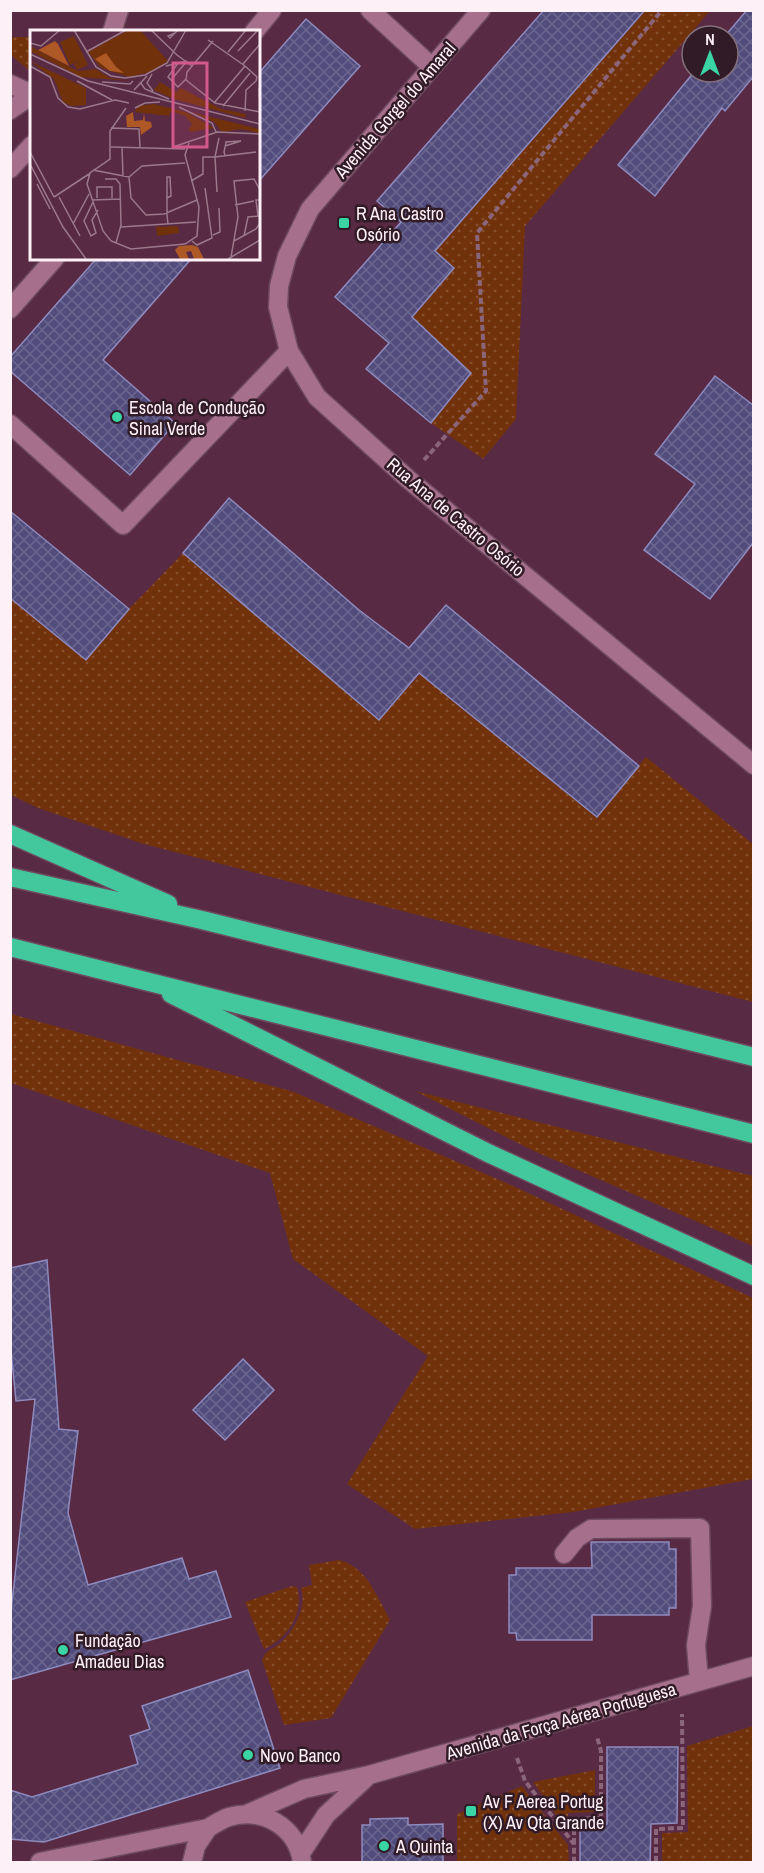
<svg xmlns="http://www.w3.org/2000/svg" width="764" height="1873" font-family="'Archivo Narrow',sans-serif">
<defs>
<pattern id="grass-dots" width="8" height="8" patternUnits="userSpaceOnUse" patternTransform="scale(1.5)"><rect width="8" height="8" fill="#71320b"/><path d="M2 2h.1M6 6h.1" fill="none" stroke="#86502f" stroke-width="1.8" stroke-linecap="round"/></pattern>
<pattern id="building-cross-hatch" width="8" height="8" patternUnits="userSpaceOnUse" patternTransform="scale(1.5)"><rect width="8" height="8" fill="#514c7c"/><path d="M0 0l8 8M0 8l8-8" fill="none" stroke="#6b668f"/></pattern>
</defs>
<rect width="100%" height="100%" fill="#592a44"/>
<path fill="url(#grass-dots)" d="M645,11H710L525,226L516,419L483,459L431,423L471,373L412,317L454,268L435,251Z
M11,37H31V72L11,55Z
M183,553L379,720L420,674L596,817L646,757L753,844V1002L144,844L38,808L11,795V598L86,660L129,609Z
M11,1014L294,1092L511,1185L753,1298V1479L573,1512L415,1529L347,1484L428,1356L293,1259L270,1173L11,1083Z
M415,1091L753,1176V1246L534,1151Z
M339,1560C366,1566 378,1598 390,1620L331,1718L284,1725L262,1660C266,1650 271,1650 279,1644C294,1631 307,1608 301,1588L312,1585L309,1565Z
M292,1586L297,1587C304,1614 289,1637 264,1649L245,1602Z
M753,1726V1860L751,1862H662V1833L688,1832L687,1746Z
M595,1770V1812L568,1813V1832L533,1782Z
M522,1786L568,1845L569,1862H457V1814Z"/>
<path fill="url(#building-cross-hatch)" stroke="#8e8bbf" stroke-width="1.5" d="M544,10H645L435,251L454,268L412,317L471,373L431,423L366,369L389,343L335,297L401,222L377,201Z
M747,10H753V77L725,111L722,108L655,196L618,165L694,72H728V36H725Z
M306,19L360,66L258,182V74Z
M97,258H192L103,360L175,423L130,475L10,371V357Z
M715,376L753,405V543L710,599L644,550L695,484L655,454Z
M229,498L359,610L409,648L446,605L639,766L597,817L419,673L379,720L183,553Z
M10,511L129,609L86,660L10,598Z
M47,1260L59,1429L78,1431L68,1513L88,1585L182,1558L189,1579L216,1571L231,1617L10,1680V1620L35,1399L16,1401L10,1341V1268Z
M243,1359L274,1390L225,1440L193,1410Z
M591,1542H669V1549H676V1608H669V1615H592V1640H517L516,1633H509V1575H516V1568H592Z
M248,1670L280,1768L44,1842L10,1839V1790L32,1797L138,1764L130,1736L150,1729L142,1706Z
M607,1747H678L677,1823L651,1824L650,1863H580V1824H607Z
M408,1818V1825L443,1824V1863H362V1825H370V1819Z"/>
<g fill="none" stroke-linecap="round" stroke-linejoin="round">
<g stroke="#6e4a5f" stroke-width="21">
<path id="minor" d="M370,10L432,67
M481,10L310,209L287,256L279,286L278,307L289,351L317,397L408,479L754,765
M112,32L119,10
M254,32L272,10
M10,84L32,94
M10,110L32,95
M10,169L32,145
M10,309L55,258
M10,424L123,525L289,351
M564,1554L577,1538L591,1529L700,1528L702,1606L696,1645L699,1681
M249,1813L304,1789L369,1775L754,1666
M301,1853L326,1815L368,1776
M40,1862L208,1828C215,1824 222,1819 229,1817C263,1807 297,1827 302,1862
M192,1862L196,1846L208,1828"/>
</g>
<g stroke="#6e4a5f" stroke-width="21">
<path id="highway" d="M10,834L168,904
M10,877L202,920L754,1057
M10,947L754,1134
M171,994L488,1153L754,1276"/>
</g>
<path stroke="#8b667a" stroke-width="4" stroke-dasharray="6 3" stroke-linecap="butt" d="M424,460L486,391L477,233L662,10
M517,1758L525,1781L574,1844V1862
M574,1844V1819L601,1818V1751L597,1737
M656,1862V1829L683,1828L682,1714"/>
<use href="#minor" stroke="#a6708c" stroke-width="18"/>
<use href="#highway" stroke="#43c89d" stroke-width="18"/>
</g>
<g fill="#3ad4a5" stroke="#311b27" stroke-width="2">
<rect x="338" y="217" width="12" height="12" rx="3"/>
<circle cx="117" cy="417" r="6"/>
<circle cx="63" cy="1650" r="6"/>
<circle cx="248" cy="1755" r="6"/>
<rect x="465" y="1805" width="12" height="12" rx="3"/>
<circle cx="384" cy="1846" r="6"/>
</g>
<g text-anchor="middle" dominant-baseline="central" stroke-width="5" stroke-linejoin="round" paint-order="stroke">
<g font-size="18" fill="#fdf0f6" stroke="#311b27">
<text transform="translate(395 110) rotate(-49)">Avenida Gorgel do Amaral</text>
<text transform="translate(456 517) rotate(40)">Rua Ana de Castro Osório</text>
<text transform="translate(561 1721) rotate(-16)">Avenida da Força Aérea Portuguesa</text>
</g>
<g font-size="18" fill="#fdf0f6" stroke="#311b27" text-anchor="start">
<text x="356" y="213">R Ana Castro<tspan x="356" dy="21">Osório</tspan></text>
<text x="129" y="407">Escola de Condução<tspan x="129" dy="21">Sinal Verde</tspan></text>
<text x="75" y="1640">Fundação<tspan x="75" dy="21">Amadeu Dias</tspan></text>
<text x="260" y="1755">Novo Banco</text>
<text x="483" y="1801">Av F Aerea Portug<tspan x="483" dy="21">(X) Av Qta Grande</tspan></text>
<text x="396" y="1846">A Quinta</text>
</g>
</g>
<g transform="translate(30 30)">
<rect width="230" height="230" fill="#592a44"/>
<path d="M99,0H110L138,31L120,42L99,47L71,38L58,22ZM0,16L48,41L66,39L80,48L100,51L51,47L0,21ZM0,31L56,58V75L41,76L33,72L24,49ZM130,52L146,62L151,58L191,79L216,84L215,88L144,69L124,60ZM124,74L156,82L184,98L161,102L158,100L162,94L155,86L141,81L139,86L105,82L107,76ZM161,82L229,99V103L211,99L192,102L184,92Z" fill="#71320b"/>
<path d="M25,11L28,14L39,36L8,20ZM76,23L86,37L94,43L80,41L65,29ZM103,82L104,91L113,90L114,83L115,91L121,92L122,97L111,105L110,97H97L96,86ZM162,215L168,217L174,229H164L161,221L156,222L159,229H150L145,220L149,216Z" fill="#ae5826"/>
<path d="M44,6L58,35L47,40L44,34L51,30L40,35L30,12ZM148,196L149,203L127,206L126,197Z" fill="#71320b"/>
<path fill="none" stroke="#9b798b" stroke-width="1.5" d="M44,0L66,37L81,46L95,48M121,0L147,25M145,3L138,6L140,8L148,0M178,10L215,36L227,47L226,51M183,11L157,42L156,50L185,73L230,82M0,13L11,16L30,0M208,21L228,0M56,22L96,0M198,22L216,0M0,24L58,51L230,94M147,25L162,36M213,34L230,14M0,36L20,47L28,68L38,77L50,79L85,70L99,73M136,36L157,31M122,44L117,53L123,61M95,48L115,45L137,33L156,0M156,49L148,57L141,50L157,31M141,50L138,47L148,33M47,51L82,70M72,52L100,54L103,51M110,52L115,59L139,69M229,58L230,79M104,60L117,46M184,73L215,36M193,76L220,43M149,77L182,93L186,102M96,78L80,101V129L60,143L57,154L73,201L81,211L101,219L155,214L167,206L169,177L155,125L159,113M105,78L115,73L130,72M215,81L216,60L226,51M81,98L109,99L110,117M81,117L155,119M143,117L187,102L230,104M92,118L93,146M0,122L24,167M195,125L194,122L196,113V112L211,111L195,116M0,134L33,197L56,229M63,140L99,147M99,147L101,168L116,185L134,184L167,170M99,147L112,136L155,133M75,149H86L90,154L91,195L86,213M161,151L173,144V127H185L189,108M7,154L20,179M187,162L185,127L226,122M24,167L59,144M29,167L50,206M67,168V157H82V168M137,168L141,166L140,147H137V185L138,194M62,170L90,169M63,172L54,191L61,206L66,203L62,190L68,180M205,175L224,171M228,186L226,170H230M43,194L59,164M91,197L166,192M183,205L190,202L189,178M214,206L218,187L230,186M162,211L167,215L182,208L175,158M204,211L226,199L230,193M201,227L208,187L204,151L224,149L230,160M198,229L230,210"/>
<path fill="#d4598a" fill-opacity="0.15" stroke="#d4598a" stroke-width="3" d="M143,33H177V117H143Z"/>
<rect width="230" height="230" fill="none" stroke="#fdf0f6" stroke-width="3"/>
</g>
<rect width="764" height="1873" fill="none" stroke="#fdf0f6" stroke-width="24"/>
<g transform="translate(710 54)"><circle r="28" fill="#311b27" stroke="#83707a" stroke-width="1.5"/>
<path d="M0-4.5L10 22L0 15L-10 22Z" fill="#3ad4a5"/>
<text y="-9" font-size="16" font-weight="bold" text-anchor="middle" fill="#fdf0f6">N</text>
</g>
</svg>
